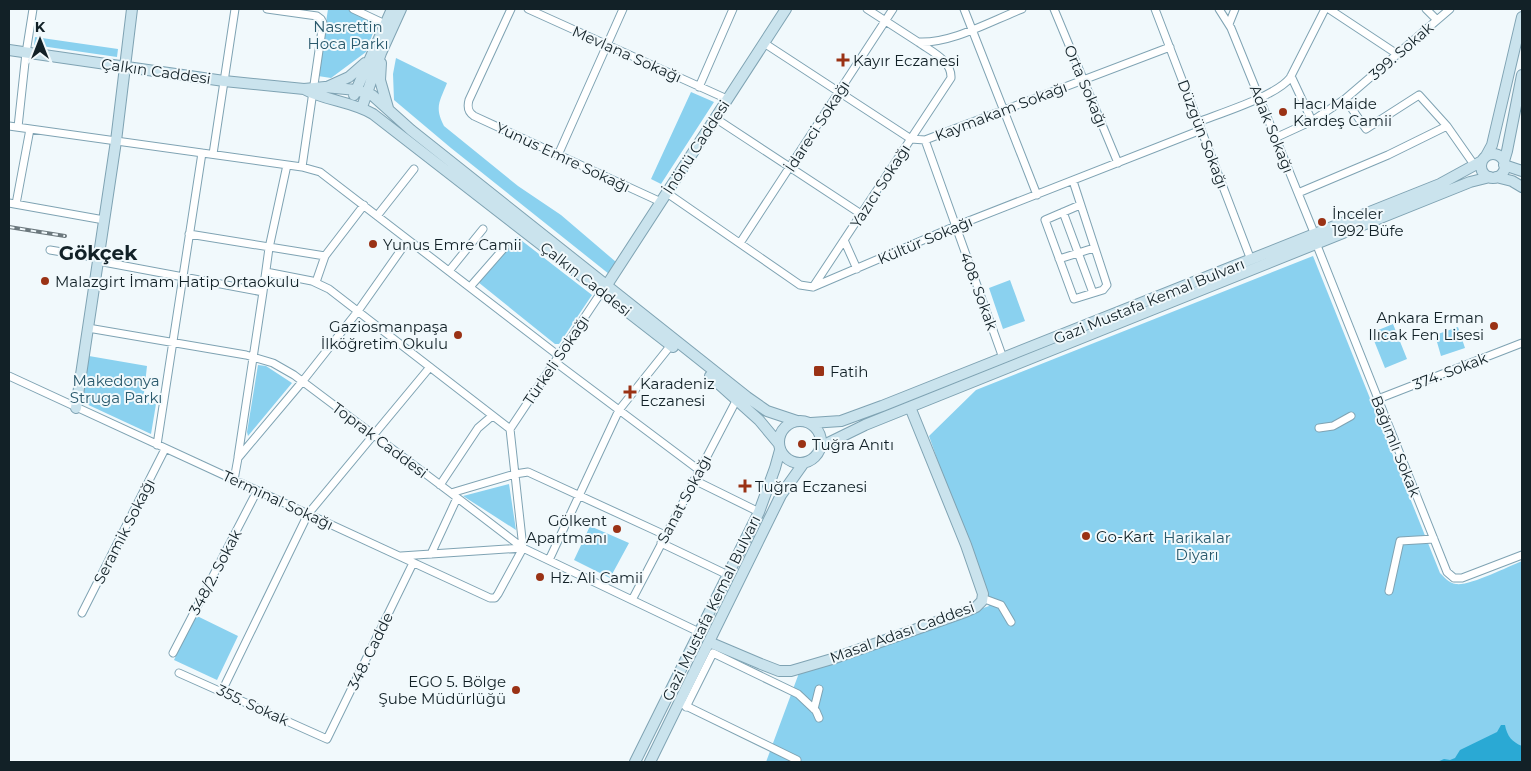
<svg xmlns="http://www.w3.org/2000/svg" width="1531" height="771" font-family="Montserrat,sans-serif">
<rect width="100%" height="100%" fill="#f1f9fc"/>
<path fill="#8ad1ef" d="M328,9H349L377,22L366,52L331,78L318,76Z
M35,37L118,49L117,57L34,45Z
M396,58L447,83C440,101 434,107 444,126L518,186L561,215L616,262L609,274L451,148L394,100L393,74Z
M691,92L714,102L661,184L651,179Z
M517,237L592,295L559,344H555L478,282Z
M1313,256L1440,573C1444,577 1449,583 1456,584C1470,586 1507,567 1522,561V762H766L799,673L989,606L929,436L976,390Z
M1010,280L1025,321L1003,329L989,288Z
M1393,324L1407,359L1385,368L1371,333Z
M1458,327L1465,348L1441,356L1435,335Z
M89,356L147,366L143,402L156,404L151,434L82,402Z
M258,365L266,366L292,383L248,436L247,432Z
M509,484L516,530L463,496Z
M590,526L629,543L610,578L574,560Z
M195,615L238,636L217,680L174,660Z"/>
<path fill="#2aa9d4" d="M1501,725H1505C1507,736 1512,742 1522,746V762H1437L1444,759L1450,760L1455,758L1460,750L1497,732Z"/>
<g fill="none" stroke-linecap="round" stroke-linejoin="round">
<g stroke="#7fa3b3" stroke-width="9">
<path id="street" d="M267,9L317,16L321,19L323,23L302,167
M353,9L385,24
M511,9L469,100C467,107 468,112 474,116L661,202
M528,9L727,99
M867,9L918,42C951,44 991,21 1022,9
M964,9L1037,195
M1054,9L1118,163
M1155,9L1251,260
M1219,9L1231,28L1315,235
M1329,9L1397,54
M1426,9L1437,20
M1229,24L1235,9
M764,43L911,139L925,140L1170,47
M1291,76L1312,121
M699,87L733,9
M1345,99L1366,129L1419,95L1447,126
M715,118L861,214
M1198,122C1221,113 1276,96 1290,78L1325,9
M9,126L302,167L320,172L559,356
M18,127L26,53L33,9
M1275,138L1312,121L1345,99L1450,9
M925,140L1003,358
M213,154L235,9
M558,155L623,9
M1073,181L1107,285L1103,290L1074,299L1045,220L1080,205
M667,193L800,285L813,287L956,226L1201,130
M1298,193L1388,155L1447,126L1475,166
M9,203L104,220
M16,204L30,129
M1063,212L1093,293
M377,216L414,169
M189,234L325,256L364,205
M844,240L857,269
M740,243L893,9
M1316,243L1447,572L1454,578H1462L1522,555
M50,250L98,258
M1059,259L1094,248
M98,261L263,292L269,248L287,165
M449,271L483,229
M266,272L312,281L329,289L510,429L523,548
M316,282L325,256
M470,287L505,247
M813,287L951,78C952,60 930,51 918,42
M88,328L246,355L273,363L294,375L451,493L515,474L528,472L665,535
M555,362L699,470
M9,376L490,598H495L498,594L523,548
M1378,399L1522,343
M1319,428L1333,426L1351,416
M510,429L602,291
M157,445L202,153
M238,457L263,292
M234,480L238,458L302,382L358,311L408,240
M694,480L759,512
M440,485L478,428L492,416
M451,493L523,548L699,632
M661,543L728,575
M431,554L457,498
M401,556L523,548
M549,560L619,410L671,345
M1389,591L1400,541L1434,539
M982,598L1001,605L1011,622
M632,600L737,399
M82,613L165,449
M173,653L257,491
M179,673L327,739L413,563
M222,691L308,514L430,367
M682,704L797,760
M686,707L713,653L798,694L816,711L819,718
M814,709L819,689"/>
</g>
<g stroke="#7fa3b3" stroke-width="12">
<path id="secondary" d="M9,50L224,81L304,89L325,87L356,90L372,95L411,130L747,397L767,411L797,421
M381,63L380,80L388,108
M327,87L349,77L365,63
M304,89C326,101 351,101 373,114L673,347
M354,95L392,9
M362,107L381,53L401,9
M1481 166a12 12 0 1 1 24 0a12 12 0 1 1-24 0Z
M1486,156L1492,145L1522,17
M1504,161L1507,151L1522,75
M1504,165L1522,171
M1496,177L1512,181L1522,187
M603,291L786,9
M710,376L759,420L779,444
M76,408L116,141L132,9
M779 442a21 21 0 1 1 42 0a21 21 0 1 1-42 0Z
M811,423L841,421L882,406L1440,184L1482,161
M822,446L865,425L1470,182L1490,177
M709,642L761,664L779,671H791L832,659L965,612L976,607L982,601L983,594L966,545L910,407
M635,762L759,512L775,468L780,450
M650,762L781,495L803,464"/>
</g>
<use href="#street" stroke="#fff" stroke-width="7"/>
<use href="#secondary" stroke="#cae3ed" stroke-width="10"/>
<g stroke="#6c787d" stroke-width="4">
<path id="rail" d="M9,227L65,236"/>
</g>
<use href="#rail" stroke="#f1f9fc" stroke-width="2" stroke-dasharray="5.5" stroke-linecap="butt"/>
</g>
<g fill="#9a3215" stroke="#f1f9fc" stroke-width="2">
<path d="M840.5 52.5h5v5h5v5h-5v5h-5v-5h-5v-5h5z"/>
<circle cx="1283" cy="112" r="5"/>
<circle cx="1322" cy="222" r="5"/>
<circle cx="373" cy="244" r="5"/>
<circle cx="45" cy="281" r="5"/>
<circle cx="1494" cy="326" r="5"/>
<circle cx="458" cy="335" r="5"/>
<rect x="813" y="365" width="12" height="12" rx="2.5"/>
<path d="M627.5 384.5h5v5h5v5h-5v5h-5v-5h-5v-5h5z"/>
<circle cx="802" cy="444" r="5"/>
<path d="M742.5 478.5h5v5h5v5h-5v5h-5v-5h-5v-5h5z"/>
<circle cx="617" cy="529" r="5"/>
<circle cx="1086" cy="536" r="5"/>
<circle cx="540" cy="577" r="5"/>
<circle cx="516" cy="690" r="5"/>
</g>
<g text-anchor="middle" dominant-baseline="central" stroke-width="4" stroke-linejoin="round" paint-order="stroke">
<g font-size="15" fill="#29596c" stroke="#f1f9fc">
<text x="348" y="26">Nasrettin<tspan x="348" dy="17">Hoca Parkı</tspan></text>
<text x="116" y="380">Makedonya<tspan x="116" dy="17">Struga Parkı</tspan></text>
<text x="1197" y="537">Harikalar<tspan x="1197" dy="17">Diyarı</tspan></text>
</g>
<g font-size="15" fill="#122127" stroke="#f1f9fc">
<text transform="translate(1401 51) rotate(-41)">399. Sokak</text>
<text transform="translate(627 54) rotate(24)">Mevlana Sokağı</text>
<text transform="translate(156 71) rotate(8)">Çalkın Caddesi</text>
<text transform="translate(1086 86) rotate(67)">Orta Sokağı</text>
<text transform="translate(1001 111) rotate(-21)">Kaymakam Sokağı</text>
<text transform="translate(817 126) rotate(-57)">İdareci Sokağı</text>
<text transform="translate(1272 129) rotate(68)">Adak Sokağı</text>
<text transform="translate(1203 134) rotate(69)">Düzgün Sokağı</text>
<text transform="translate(696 147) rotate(-57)">İnönü Caddesi</text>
<text transform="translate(563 157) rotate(25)">Yunus Emre Sokağı</text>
<text transform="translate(880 186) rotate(-57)">Yazıcı Sokağı</text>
<text transform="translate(925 240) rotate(-23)">Kültür Sokağı</text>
<text transform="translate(586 279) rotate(38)">Çalkın Caddesi</text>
<text transform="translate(979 291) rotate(70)">408. Sokak</text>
<text transform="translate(1149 301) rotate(-22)">Gazi Mustafa Kemal Bulvarı</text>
<text transform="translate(556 360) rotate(-56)">Türkeli Sokağı</text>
<text transform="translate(1450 371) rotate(-21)">374. Sokak</text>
<text transform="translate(380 440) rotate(37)">Toprak Caddesi</text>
<text transform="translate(1396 446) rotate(68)">Bağımlı Sokak</text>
<text transform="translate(684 499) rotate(-62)">Sanat Sokağı</text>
<text transform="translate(278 500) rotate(25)">Terminal Sokağı</text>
<text transform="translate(124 531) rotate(-63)">Seramik Sokağı</text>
<text transform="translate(215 572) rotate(-62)">348/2. Sokak</text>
<text transform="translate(711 608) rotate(-64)">Gazi Mustafa Kemal Bulvarı</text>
<text transform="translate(902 632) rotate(-20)">Masal Adası Caddesi</text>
<text transform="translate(370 651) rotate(-64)">348. Cadde</text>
<text transform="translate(253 705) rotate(25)">355. Sokak</text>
</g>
<g font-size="15" fill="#122127" stroke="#f1f9fc" text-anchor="start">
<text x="853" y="60">Kayır Eczanesi</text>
<text x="1293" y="103">Hacı Maide<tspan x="1293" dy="17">Kardeş Camii</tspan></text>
<text x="1332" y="213">İnceler<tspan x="1332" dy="17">1992 Büfe</tspan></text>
<text x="383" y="244">Yunus Emre Camii</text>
<text x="55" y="281">Malazgirt İmam Hatip Ortaokulu</text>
<text x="1484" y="317" text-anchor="end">Ankara Erman<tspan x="1484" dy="17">Ilıcak Fen Lisesi</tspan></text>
<text x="448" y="326" text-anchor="end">Gaziosmanpaşa<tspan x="448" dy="17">İlköğretim Okulu</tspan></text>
<text x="830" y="371">Fatih</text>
<text x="640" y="383">Karadeniz<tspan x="640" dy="17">Eczanesi</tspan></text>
<text x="812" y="444">Tuğra Anıtı</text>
<text x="755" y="486">Tuğra Eczanesi</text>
<text x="607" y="520" text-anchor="end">Gölkent<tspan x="607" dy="17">Apartmanı</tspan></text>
<text x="1096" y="536">Go-Kart</text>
<text x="550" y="577">Hz. Ali Camii</text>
<text x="506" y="681" text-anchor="end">EGO 5. Bölge<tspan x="506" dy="17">Şube Müdürlüğü</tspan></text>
</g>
<g font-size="20" font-weight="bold" fill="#122127" stroke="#f1f9fc">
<text x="98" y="253">Gökçek</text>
</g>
</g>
<rect width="1531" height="771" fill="none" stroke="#122127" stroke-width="20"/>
<g transform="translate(40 40)" stroke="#f1f9fc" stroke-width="4" paint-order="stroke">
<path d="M0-4L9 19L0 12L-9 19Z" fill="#122127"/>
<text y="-8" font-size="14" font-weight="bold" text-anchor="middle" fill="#122127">K</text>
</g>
</svg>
